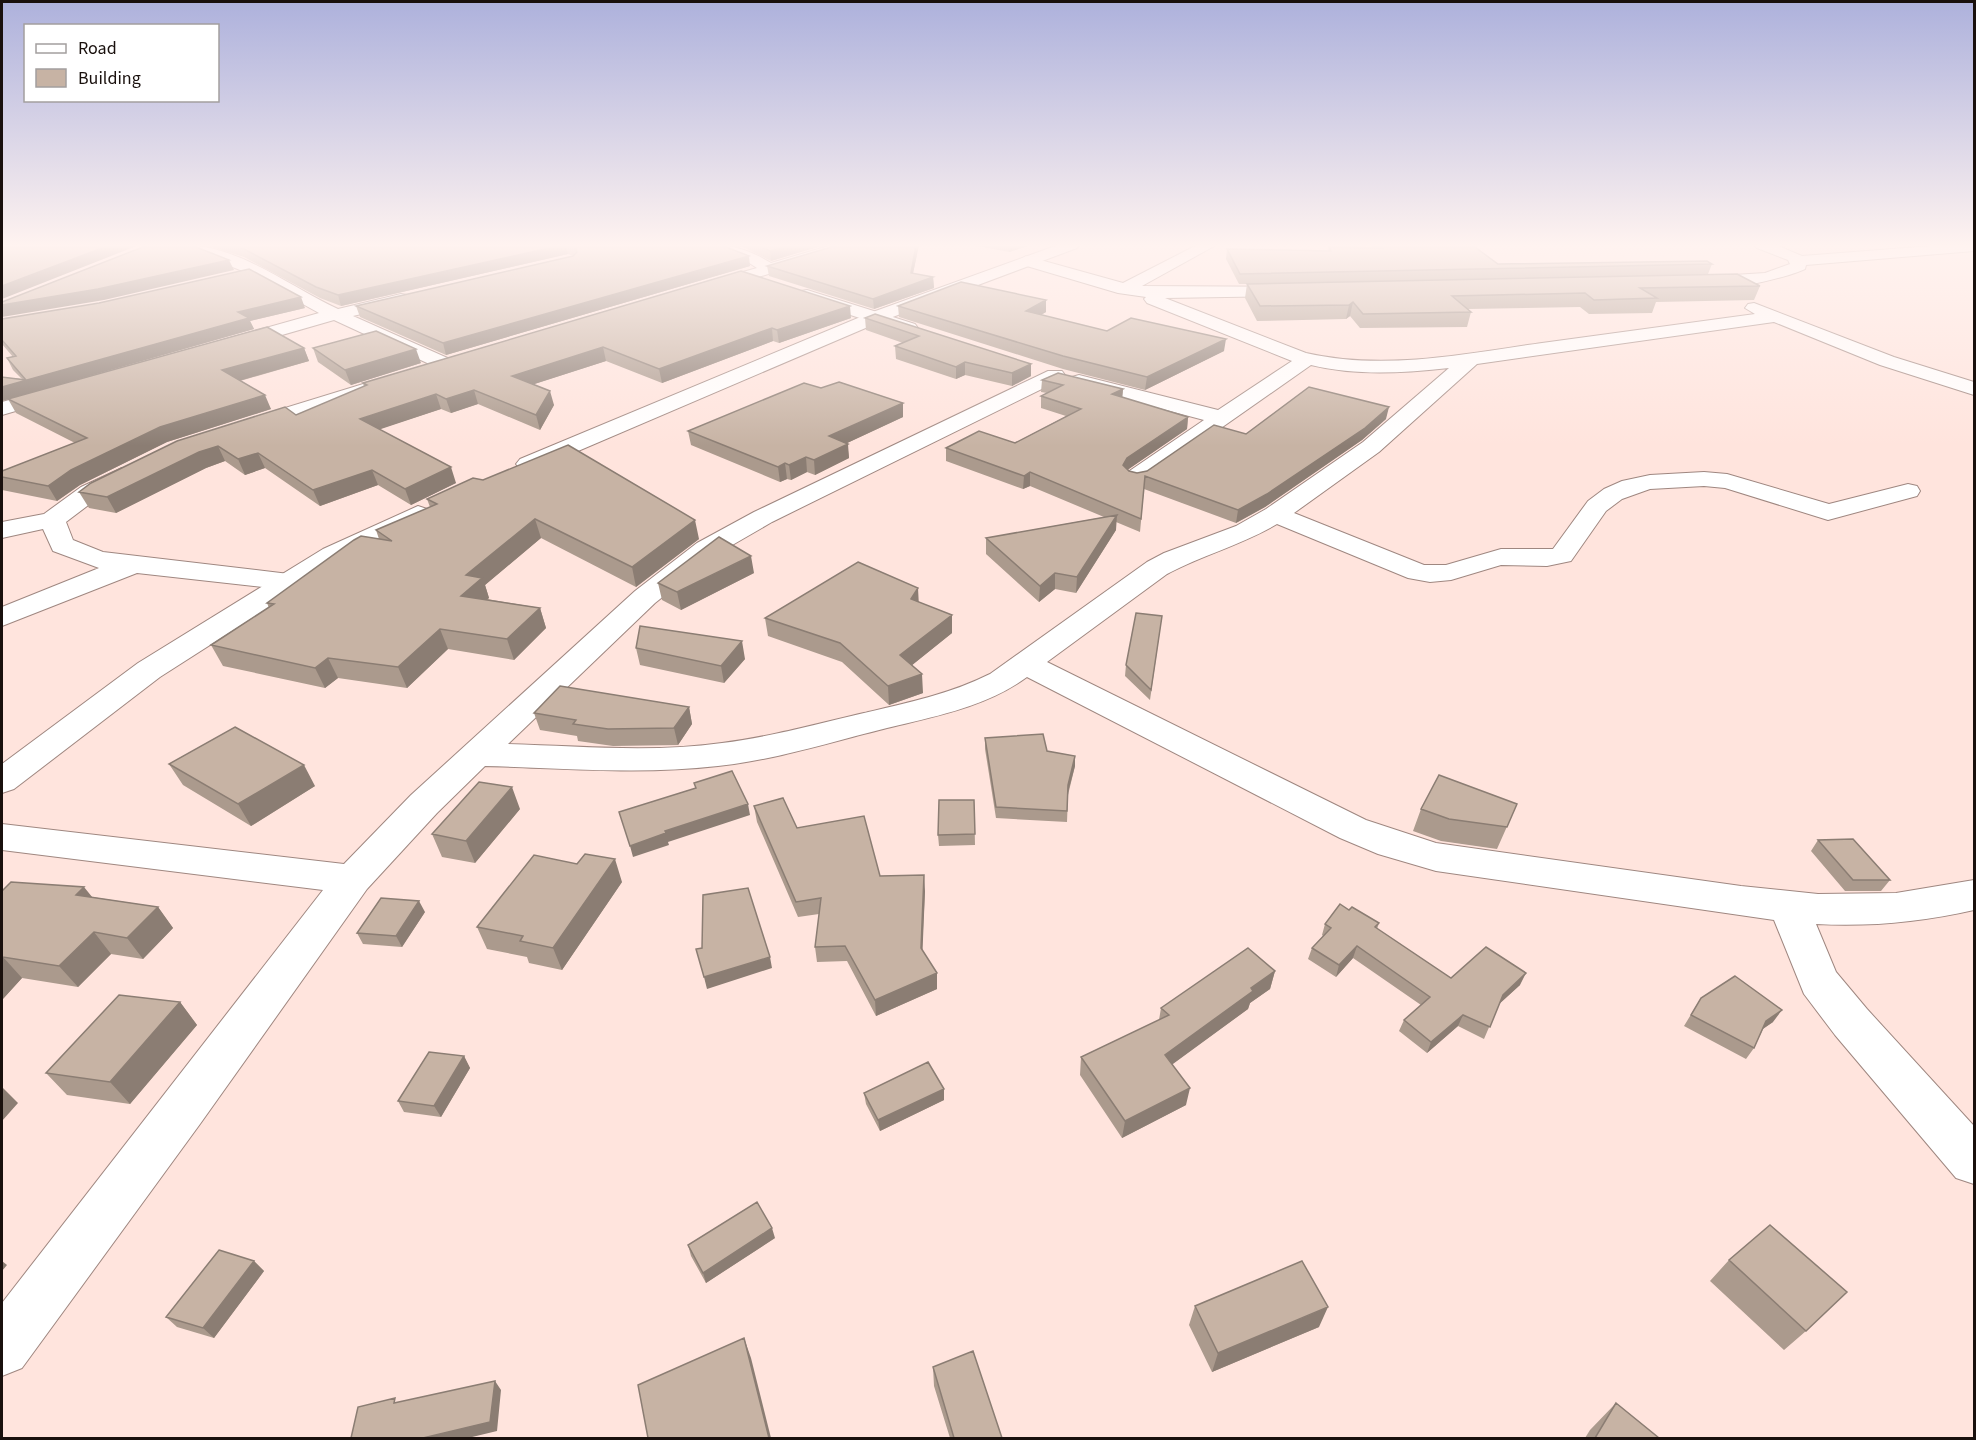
<svg xmlns="http://www.w3.org/2000/svg" width="1976" height="1440" font-family="'Source Sans 3',sans-serif">
<rect width="100%" height="100%" fill="#ffe4dd"/>
<g fill="none" stroke-linecap="round" stroke-linejoin="round">
<g stroke="#9f8780" stroke-width="2">
<path id="minor" d="M183,245C239,245 288,286 338,309L401,294L407,295L410,299L407,303L353,316L452,360L455,364L452,368H438L334,320L237,348H223L221,344L223,340L319,313L245,272L185,248Z
M711,245C735,245 751,251 771,263L832,245H855L852,248L710,292L704,291L702,287L704,283L757,268L743,259L713,248Z
M1197,245H1216L1142,286L1296,287L1298,291L1296,295L1290,296L1165,298L1306,353C1384,371 1464,354 1542,343C1613,333 1684,324 1755,314L1745,308L1748,304L1754,303L1894,357L1974,382V395L1880,365L1774,322L1477,364L1379,452L1294,513L1424,565H1446L1501,549H1553L1588,501L1604,489L1622,481L1650,475L1704,472L1727,474L1829,504L1908,484L1917,486L1920,491L1917,496L1828,520L1725,488L1704,486L1650,489L1622,499L1606,511L1571,561L1547,566L1501,565L1451,580L1430,582L1408,578L1277,524C1242,545 1202,555 1167,574L1047,662L1366,820L1436,843L1741,886L1818,894L1896,893L1974,880V910C1921,922 1870,927 1816,924L1836,972L1867,1009L1974,1126V1184L1956,1178L1835,1035L1804,994L1774,920L1436,871L1378,854L1340,838L1027,677C986,707 936,716 887,728C831,742 775,760 718,766C641,775 562,768 485,766L437,813L367,889L200,1124L22,1368L2,1376V1303L323,890L2,850V824L344,864L411,795L635,591L697,543L754,512L1048,371H1062L1065,375L1062,379L772,522L715,555L655,603L508,744C578,746 652,753 722,743C770,737 817,724 864,713C907,703 950,694 990,674L1147,562L1164,553L1236,526L1266,509L1363,442L1449,368C1403,373 1356,376 1311,365L1144,482L1136,484L1128,482L1124,477L1128,472L1204,420L1072,385L1069,381L1072,377L1079,375L1218,410L1292,361L1147,303L1144,299L1146,297L1118,293L1020,264L1018,261L1026,256L1123,283Z
M1754,245H1776L1802,256L1944,245H1974V251L1806,265L1805,269C1787,278 1706,298 1694,282L1702,277L1765,273L1790,264L1788,260L1757,248Z
M807,290L915,324L918,328L915,332H903L801,299L798,295L801,291Z
M373,381L380,383L383,387L380,391L251,433L243,431L240,426L243,421Z
M53,388L60,390L63,394L60,398L2,415V402Z
M122,468L130,470L134,475L130,480L99,497L66,522L73,540L103,552L289,574L299,576L303,582L299,588L289,590L137,573L2,626V607L99,568L53,551L43,529L2,538V522L44,514L81,487Z"/>
</g>
<g stroke="#9f8780" stroke-width="2">
<path id="major" d="M1058,245H1080L1077,248L882,321L536,469L528,471L520,469L516,464L520,459L870,313Z
M418,506L427,509L431,514L427,519L341,561L160,677L14,789L2,793V764L138,663L323,549Z"/>
</g>
<use href="#minor" fill="#fff" fill-rule="evenodd"/>
<use href="#major" fill="#fff" fill-rule="evenodd"/>
</g>
<path fill="#ab9a8d" d="M205,245H721L750,266L446,355L360,317L356,306L574,256L568,254L341,306L320,298L244,257Z
M727,245H824L771,261L743,247Z
M838,245H919L913,273L933,277L934,288L874,309L769,276L767,266Z
M972,245H1031L1009,252Z
M1370,245H1472L1498,264H1712L1708,274L1760,286L1754,300L1656,302L1652,313L1589,314L1580,307L1468,309L1471,312L1467,327L1360,328L1350,316L1346,319L1257,321L1245,298L1247,284H1239L1226,259L1227,249L1328,251L1329,247L1372,248Z
M741,271L851,318L779,343L773,341L662,383L606,361L534,384L554,405L540,430L478,404L451,413L441,409L379,429L456,483L411,505L378,485L320,506L265,468L245,475L225,461L206,468L116,513L89,508L79,492L296,415L364,387L363,383Z
M1046,300V312L1041,315L1107,331L1224,351L1145,390L1063,369L899,317L898,306Z
M305,308L250,321L254,329L2,401V377L22,379L13,370L7,358L13,357L2,344V319Z
M875,314L1031,376L1012,386L965,375L956,379L896,359L895,346L903,343L866,330L865,318Z
M304,348L309,361L240,381L271,409L167,442L80,485L57,501L2,490V471L75,443L16,413L8,399Z
M313,348L421,363L351,385L318,362Z
M1042,380L1123,389L1122,397L1188,417L1187,429L1127,470L1129,471L1137,473L1147,471L1246,434L1386,419L1362,440L1265,507L1236,523L1144,489L1140,532L1116,522V530L1076,593L1055,589L1039,602L986,554V538L1104,517L1030,486L1023,489L946,461V448L1015,443L1066,416L1041,408V396L1047,393L1041,392Z
M821,388L903,403V417L847,443L849,458L815,475L807,472L791,480L787,479L780,482L691,445L688,431Z
M427,499L699,539L636,587L541,538L485,585L489,598L487,599L540,608L546,628L514,660L448,649L407,688L338,678L325,688L223,666L211,645L269,608L267,603L379,539L376,530L430,507Z
M754,573L681,610L662,600L658,583Z
M919,602L952,615V633L912,665L923,693L889,705L842,662L768,636L765,618Z
M1162,616L1150,700L1125,676L1126,665Z
M636,648L745,659L724,683L640,665Z
M689,707L692,724L678,745L613,746L578,741L577,736L540,730L534,713Z
M985,738L1047,751L1075,766L1068,795L1067,822L996,818L985,749Z
M169,764L315,786L251,826L183,785Z
M974,800L975,845L939,846L938,835Z
M1517,804L1497,849L1441,841L1413,831L1421,809Z
M754,806L797,828L880,876L925,891L922,950L937,989L876,1016L847,961L817,962L815,947L819,914L798,917L757,822Z
M520,809L475,863L442,857L432,834Z
M1818,840L1890,880L1881,891H1845L1811,851Z
M622,882L562,970L529,963L527,957L487,949L477,927Z
M2,891L92,897L158,907L173,928L143,959L111,954L78,987L22,978L2,1000Z
M1349,910L1379,923L1377,929L1451,978L1520,985L1499,1004L1484,1039L1458,1026L1427,1053L1399,1031L1404,1020L1421,1005L1353,958L1336,977L1308,959L1312,948L1323,936L1322,935L1325,924Z
M425,912L402,947L363,944L357,933Z
M1275,971L1270,989L1250,1003L1248,1009L1172,1064L1186,1105L1122,1138L1080,1075L1081,1057L1159,1020L1161,1008Z
M1701,998L1773,1022L1763,1029L1754,1048L1746,1059L1684,1026Z
M180,1002L197,1025L130,1104L67,1095L46,1073Z
M464,1056L470,1068L441,1117L404,1112L398,1101Z
M944,1089V1100L880,1131L866,1104L864,1093Z
M775,1238L706,1283L691,1256L688,1245Z
M1729,1260L1806,1331L1784,1350L1710,1281Z
M254,1261L264,1271L214,1338L177,1327L166,1317Z
M1195,1306L1319,1327L1212,1372L1189,1325Z
M933,1367L1002,1438H950L934,1386Z
M1616,1403L1659,1438H1585L1590,1430Z"/>
<path fill="#8b7d73" d="M110,245H139L2,299V286Z
M563,245H566L568,254L341,306L338,295Z
M790,245H824L771,261L770,251Z
M916,245H919L911,283V273Z
M1010,245H1031L1009,252Z
M749,256L750,266L446,355L443,343Z
M229,260L234,270L104,300L2,317V319V305Z
M933,277L934,288L874,309L873,299Z
M301,297L305,308L250,321L254,329L2,401V387L238,312Z
M1046,300V312L1026,323V311Z
M1353,302L1350,316L1346,319L1349,305Z
M850,306L851,318L779,343L777,330Z
M772,328L773,341L662,383L659,369Z
M1226,339L1224,351L1145,390L1147,377Z
M603,347L606,361L516,390L512,376Z
M304,348L309,361L228,384L222,370Z
M416,349L421,363L351,385L345,370Z
M965,362V375L956,379V367Z
M1031,364V376L1012,386V373Z
M1123,389L1122,401L1112,394Z
M474,390L478,404L451,413L446,399Z
M550,391L554,405L540,430L536,415Z
M436,394L441,409L366,434L360,419Z
M265,395L271,409L167,442L80,485L57,501L48,486L71,470L160,427Z
M903,403V417L830,451L829,436Z
M1389,407L1386,419L1362,440L1265,507L1236,523L1238,510Z
M1188,417L1187,429L1126,471L1123,465L1127,458Z
M848,444L849,458L815,475L814,460Z
M218,446L225,461L206,468L116,513L107,497L199,452Z
M258,453L265,468L245,475L238,459Z
M806,457L807,472L791,480L789,465Z
M785,463L787,479L780,482L778,467Z
M451,467L456,483L411,505L405,489Z
M372,470L378,485L320,506L313,490Z
M1030,472V486L1023,489L1024,476Z
M1117,515L1116,530L1076,593L1077,577Z
M535,519L541,538L485,585L489,598L468,616L461,596L466,575Z
M695,520L699,539L636,587L632,567Z
M751,556L754,573L681,610L677,592Z
M1055,573V589L1039,602L1040,586Z
M918,588L919,607L911,599Z
M540,608L546,628L514,660L507,639Z
M952,615V633L901,674L900,655Z
M440,629L448,649L407,688L398,667Z
M742,641L745,659L724,683L721,666Z
M328,658L338,678L325,688L315,668Z
M922,674L923,693L889,705L888,686Z
M689,707L692,724L678,745L674,728Z
M1075,756V766L1067,796L1068,785Z
M304,765L315,786L251,826L238,804Z
M512,787L520,809L475,863L466,841Z
M748,804L750,815L668,842L669,845L633,857L630,846L665,831Z
M615,859L622,882L562,970L553,948Z
M924,875L925,891L922,963L921,948Z
M84,887L101,908L76,895Z
M419,901L425,912L402,947L396,936Z
M158,907L173,928L143,959L127,938Z
M94,932L111,954L78,987L59,966Z
M1357,946L1353,958L1336,977L1339,965Z
M3,957L22,978L2,1000V959Z
M770,957L772,968L707,989L704,977Z
M1275,971L1270,989L1250,1003L1248,1009L1162,1072L1165,1055L1251,988Z
M937,973V989L876,1016L875,1000Z
M1526,973L1520,985L1497,1006L1503,995Z
M180,1002L197,1025L130,1104L110,1082Z
M1782,1010L1773,1022L1758,1032L1766,1021Z
M1463,1015L1458,1026L1427,1053L1431,1042Z
M464,1056L470,1068L441,1117L434,1106Z
M2,1087L18,1103L2,1121Z
M1190,1088L1186,1105L1122,1138L1125,1121Z
M944,1089V1100L880,1131L878,1120Z
M772,1228L775,1238L706,1283L703,1273Z
M2,1261L7,1265L2,1271Z
M254,1261L264,1271L214,1338L203,1328Z
M1328,1307L1319,1327L1212,1372L1218,1353Z
M744,1338L751,1358L771,1438H767Z
M495,1381L501,1390L497,1431L468,1438H423Z"/>
<path fill="#c7b3a4" stroke="#8b7d73" stroke-width="1.5" d="M2,245H110L2,286Z
M148,245H191L229,260L98,289L2,305V302Z
M232,245H563L338,295L316,287L240,247Z
M568,245H721L749,256L443,343L356,306L573,256L577,252L575,247Z
M757,245H790L770,251Z
M838,245H916L911,273L933,277L873,299L767,266Z
M1381,245H1472L1498,264L1707,261L1712,264L1240,274L1227,249L1331,251L1329,247L1383,248Z
M249,269L301,297L238,312L249,318L2,387V377L26,380L7,358L16,356L2,340V319L99,303Z
M741,271L850,306L777,330L772,328L659,369L603,347L512,376L550,391L536,415L474,390L446,399L436,394L360,419L451,467L405,489L372,470L313,490L258,453L238,459L218,446L199,452L107,497L79,492L91,483L177,441L285,407L296,415L367,385L363,383Z
M1737,274L1760,286L1640,288L1657,298L1594,300L1585,293L1452,296L1471,312L1363,314L1353,302L1349,305L1260,306L1247,284Z
M961,282L1046,300L1026,311L1107,331L1131,318L1226,339L1147,377L1063,356L898,306Z
M875,314L1031,364L1012,373L965,362L956,367L895,346L919,336L865,318Z
M267,327L304,348L222,370L265,395L160,427L71,470L48,486L2,477V471L87,438L8,399Z
M376,331L416,349L345,370L313,348Z
M1058,373L1123,389L1112,394L1188,417L1127,458L1123,465L1129,471L1137,473L1147,471L1214,425L1246,434L1309,387L1389,407L1365,428L1267,494L1238,510L1145,476L1141,519L1030,472L1024,476L946,448L979,431L1015,443L1081,409L1041,396L1063,385L1042,380Z
M839,382L903,403L829,436L848,444L814,460L806,457L789,465L785,463L778,467L688,431L804,383L821,388Z
M568,445L695,520L632,567L535,519L466,575L482,578L461,596L540,608L507,639L440,629L398,667L328,658L315,668L211,645L274,604L267,603L354,540L361,536L392,541L376,530L437,504L427,499L473,478L483,480Z
M1117,515L1077,577L1055,573L1040,586L986,538Z
M719,537L751,556L677,592L658,583Z
M858,562L918,588L911,599L952,615L900,655L922,674L888,686L840,643L765,618Z
M1136,613L1162,616L1151,690L1126,665Z
M640,626L742,641L721,666L636,648Z
M560,686L689,707L674,728L608,729L573,724L576,720L534,713Z
M235,727L304,765L238,804L169,764Z
M1043,734L1047,751L1075,756L1068,785L1067,811L996,807L985,738Z
M732,771L748,804L665,831L666,833L630,846L619,812L696,788L694,783Z
M1439,775L1517,804L1507,827L1449,819L1421,809Z
M479,782L512,787L466,841L432,834Z
M783,798L797,828L864,816L880,876L924,875L921,948L937,973L875,1000L845,946L815,947L821,898L796,902L754,806Z
M939,800H974L975,834L938,835Z
M1853,839L1890,880H1853L1818,840Z
M585,854L615,859L553,948L520,941L523,936L477,927L534,855L577,864Z
M11,882L84,887L76,895L158,907L127,938L94,932L59,966L3,957L2,959V891Z
M748,888L770,957L704,977L696,949L702,948L703,895Z
M381,898L419,901L396,936L357,933Z
M1340,904L1349,910L1352,907L1379,923L1375,927L1451,978L1486,947L1526,973L1503,995L1490,1027L1463,1015L1431,1042L1404,1020L1430,997L1357,946L1339,965L1312,948L1331,928L1325,924Z
M1248,948L1275,971L1251,988L1253,991L1165,1055L1190,1088L1125,1121L1081,1057L1169,1015L1161,1008Z
M1735,976L1782,1010L1766,1021L1754,1048L1691,1015L1701,998Z
M119,995L180,1002L110,1082L46,1073Z
M429,1052L464,1056L434,1106L398,1101Z
M928,1062L944,1089L878,1120L864,1093Z
M757,1202L772,1228L703,1273L688,1245Z
M1770,1225L1847,1292L1806,1331L1729,1260Z
M219,1250L254,1261L203,1328L166,1317Z
M1302,1261L1328,1307L1218,1353L1195,1306Z
M744,1338L769,1438H648L638,1385Z
M973,1351L1002,1438H954L933,1367Z
M495,1381L490,1422L423,1438H351L358,1407L395,1398L394,1403Z
M1616,1403L1659,1438H1595Z"/>
<linearGradient id="sky" x2="0" y2="1"><stop stop-color="#adb1dc"/><stop offset="0.55" stop-color="#fff3f0"/><stop offset="1" stop-color="#fff3f0" stop-opacity="0"/></linearGradient>
<rect width="1976" height="446" fill="url(#sky)"/>
<rect width="1976" height="1440" fill="none" stroke="#19100d" stroke-width="6"/>
<rect x="24" y="24" width="195" height="78" fill="#ffffff" stroke="#a39f9e" stroke-width="1.5"/>
<rect x="36" y="44" width="30" height="9" fill="#ffffff" stroke="#a39f9e" stroke-width="1.5"/>
<text x="78" y="54" font-size="18" fill="#19100d">Road</text>
<rect x="36" y="69" width="30" height="18" fill="#c7b3a4" stroke="#a39f9e" stroke-width="1.5"/>
<text x="78" y="84" font-size="18" fill="#19100d">Building</text>
</svg>
